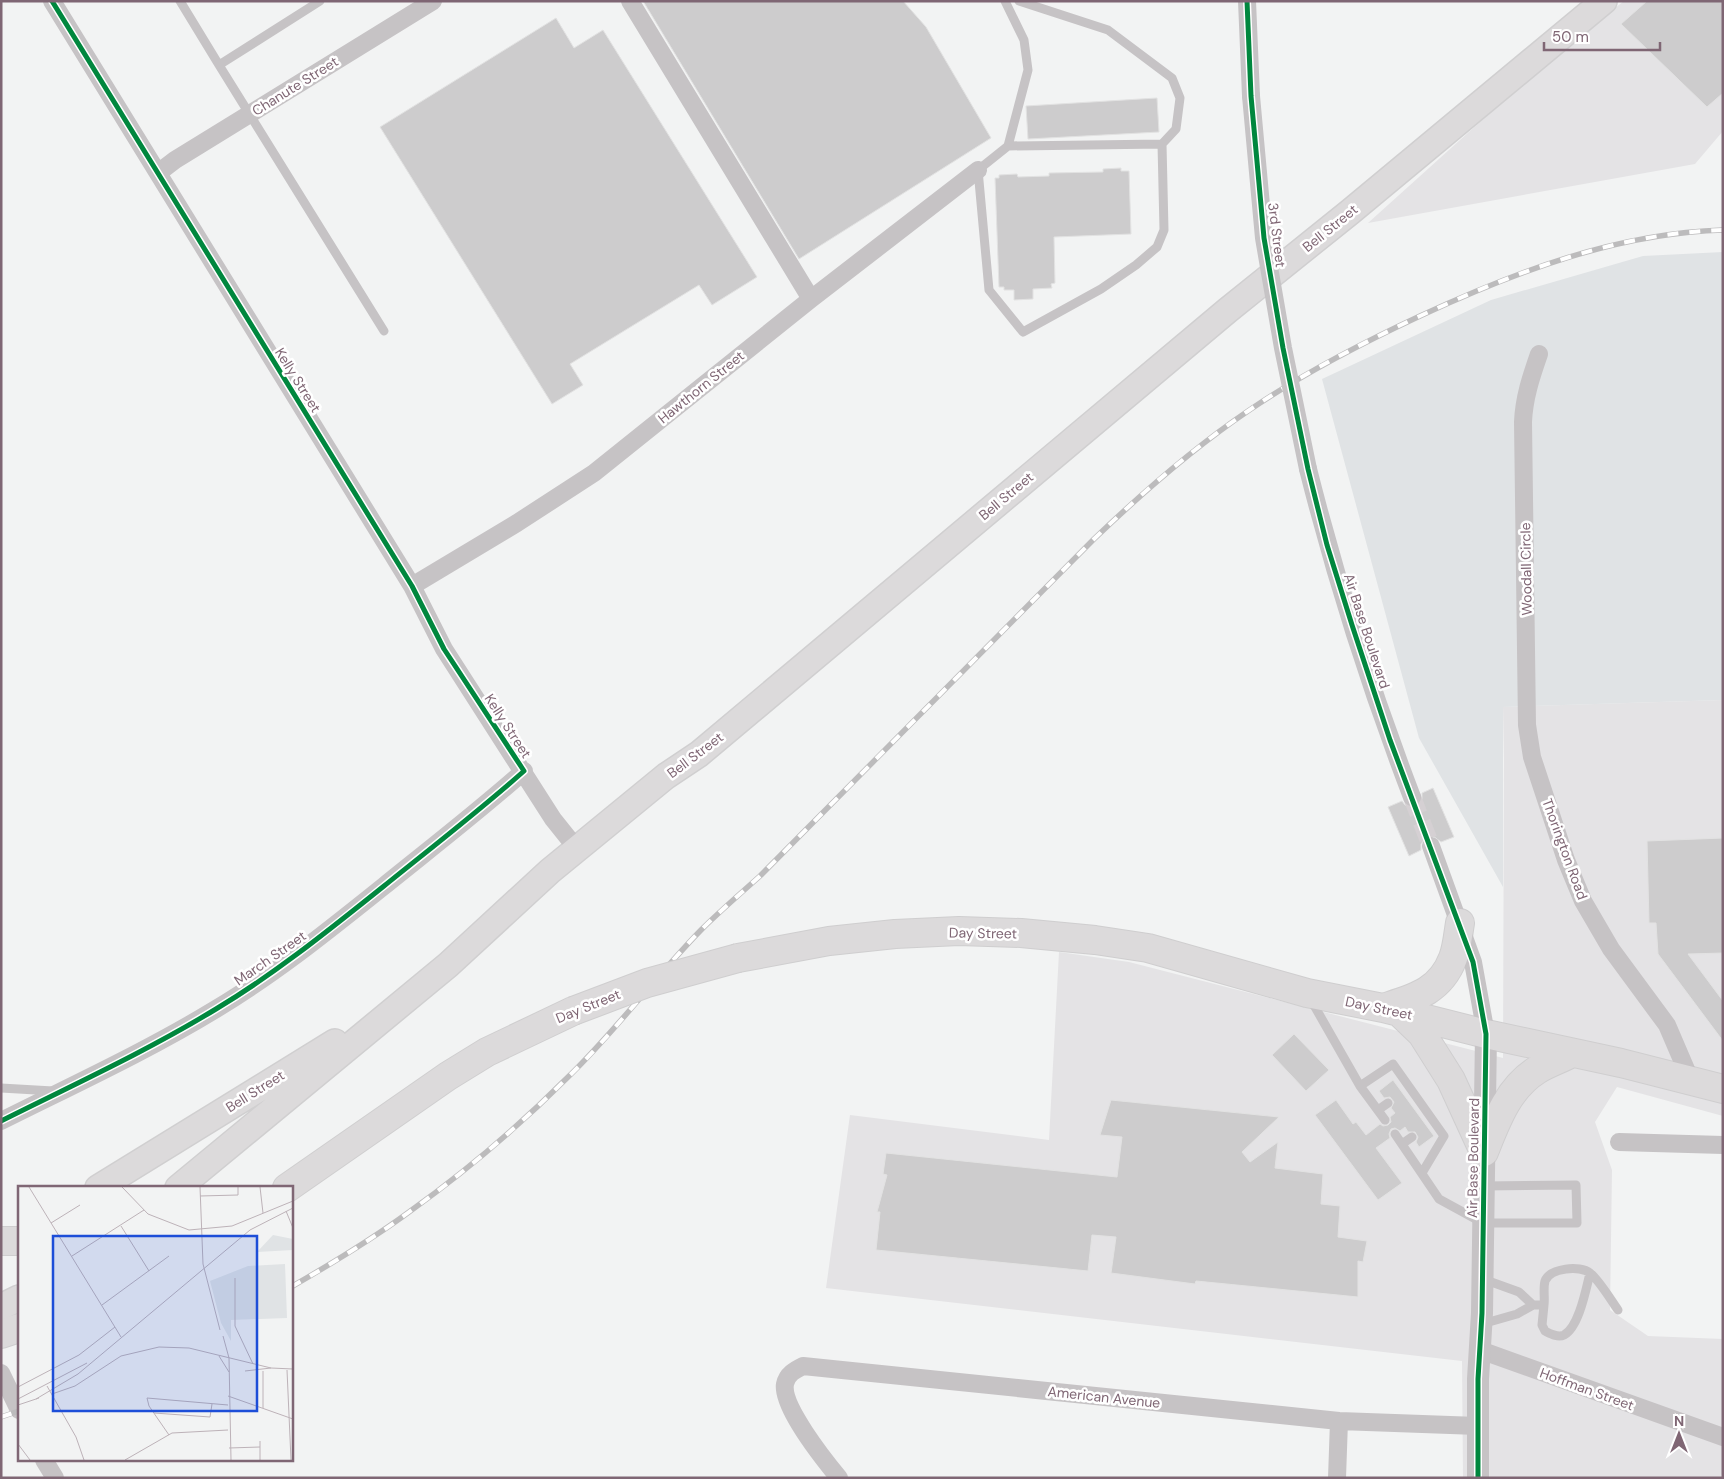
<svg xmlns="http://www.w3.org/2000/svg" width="1724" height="1479" font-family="'DM Sans',sans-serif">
<rect width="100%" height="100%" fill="#f2f3f3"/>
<path fill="#e4e3e5" d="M1624,1H1723V131L1695,164L1368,223L1552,57Z
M1723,700V1116L1617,1087L1595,1122L1612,1170L1610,1310L1648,1336L1723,1339V1472L1720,1478H1463L1462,1361L826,1288L850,1115L1049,1140L1059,952L1129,962L1503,1058L1504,759L1503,707Z"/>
<path fill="#e0e3e5" d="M1723,252V700L1503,707V887L1419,738L1322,379L1491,300L1643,256Z"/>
<path fill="#cdcccd" stroke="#e2e2e2" d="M643,1H903L926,27L991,138L799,259Z
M1647,1H1723V93L1707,107L1621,24Z
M556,18L574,48L603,30L757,277L712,305L699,285L570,364L583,385L552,404L380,127Z
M1157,98L1159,132L1028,139L1026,106Z
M1121,168V171H1129L1131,234L1054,237L1055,283L1051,284L1052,288L1033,289V299L1014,300V290H1004V287H999L995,178H999V175L1017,174L1018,177L1049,176V173L1103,172V169Z
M1433,788L1454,837L1441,842L1433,836H1427L1421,844V850L1409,856L1388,807L1402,801L1405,805L1410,807H1416L1422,799V793Z
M1723,838V953L1688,954L1723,1001V1041L1658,954L1656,923H1649L1647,841Z
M1294,1034L1329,1070L1306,1091L1272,1055Z
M1393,1080L1434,1136L1419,1147L1416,1142L1418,1137L1415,1132H1408L1405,1127L1400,1131L1395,1128L1391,1129L1389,1134L1390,1138L1376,1148L1402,1183L1378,1200L1315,1115L1336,1100L1353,1124L1356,1122L1366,1135L1380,1124L1383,1126L1388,1125L1391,1122L1390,1117L1395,1113L1391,1108L1394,1102L1390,1097L1384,1098L1379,1091Z
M1111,1100L1279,1117L1242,1152L1250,1162L1278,1142L1275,1168L1323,1174L1321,1204L1340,1206L1338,1237L1367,1241L1363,1262L1358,1261V1297L1196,1281L1195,1284L1111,1273L1116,1237L1092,1235L1088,1271L876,1250L880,1212H877L887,1175L883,1174L886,1153L1117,1177L1122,1137L1100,1135Z"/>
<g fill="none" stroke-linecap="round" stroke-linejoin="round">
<path stroke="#d5d0d3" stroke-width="18" stroke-dasharray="18 9" stroke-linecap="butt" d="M1412,797L1431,846"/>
<g stroke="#d0cfd0" stroke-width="28">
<path id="secondary" d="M98,1188L335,1042
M178,1188L448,965L550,871L666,776L699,754L1228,310L1350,212L1604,1
M1,1307L19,1298"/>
</g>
<g stroke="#cfcecf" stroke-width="30">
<path id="primary" d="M738,958L829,941L895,934L959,931L1021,933L1095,940L1148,948L1307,993L1383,1008L1486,1034L1621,1063L1723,1089
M1383,1008C1414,998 1440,992 1453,958C1457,948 1458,935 1460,923
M1399,1012L1422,1034L1451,1080L1484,1152
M1484,1152C1496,1122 1508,1088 1537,1070C1548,1063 1561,1059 1572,1053
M287,1188L448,1076L487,1052L573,1011
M1,1241H19
M1,1334L19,1328"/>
</g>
<path stroke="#c6c3c5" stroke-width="9" d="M180,1L219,65
M320,1L219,65L384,331
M1005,1L1024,40L1028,70L1008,146L978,170L989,290L1023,332L1101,289L1136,265L1157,247L1164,230L1162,144L1176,129L1180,98L1172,78L1108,30L1019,1
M1008,146L1162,144
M1311,1000L1360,1086L1385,1120
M1360,1086L1393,1064L1444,1136L1422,1173
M1,1088L53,1091
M1378,1110L1388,1103
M1395,1134L1439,1199L1483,1223H1577L1576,1185L1484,1186
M1402,1144L1412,1137
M1533,1305H1544C1545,1298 1543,1288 1545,1281C1550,1268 1580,1265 1590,1273C1599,1280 1611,1300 1618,1310
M1544,1305L1542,1325L1545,1331C1551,1334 1558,1338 1564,1335C1579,1327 1586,1289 1590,1273
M1482,1324L1517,1314L1533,1305L1519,1292L1483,1279"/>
<path stroke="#c6c3c5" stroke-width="18" d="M52,1L412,586L444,649L553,819L577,849
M630,1L811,299
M1247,1L1251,96
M158,173L175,160L433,1
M1539,354C1531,377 1524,398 1523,422L1527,725L1532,757L1566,860L1583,901L1611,949L1667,1025L1691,1081
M1308,469C1336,580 1371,690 1412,797
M412,586L517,523L594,473L811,299L978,170
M1431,846L1473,962L1486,1034
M1,1121C73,1085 147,1051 216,1009C276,973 329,930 384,886C431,848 479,811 524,771
M1619,1142L1723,1145
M1480,1350L1723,1437
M1,1373L19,1410
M44,1460L55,1478
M839,1478C825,1461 781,1406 785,1384C787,1374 795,1370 803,1366L1339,1421L1478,1426
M1337,1478L1339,1421"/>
<path stroke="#c6c3c5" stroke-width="22" d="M1478,1478V1379L1482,1313L1486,1034"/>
<use href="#secondary" stroke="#dcdadb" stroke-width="25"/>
<use href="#primary" stroke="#dcdadb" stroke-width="28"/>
<g stroke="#bcbbbc" stroke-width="5.5">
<path id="rail" d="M291,1287C331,1264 371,1240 409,1212C465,1172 518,1127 567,1078C615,1032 655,977 701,930C720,911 740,894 760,876L1094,539C1142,493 1192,449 1248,411C1302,374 1360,344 1420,316C1515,272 1617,233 1723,230
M1,1417L19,1411"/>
</g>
<use href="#rail" stroke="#fff" stroke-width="4" stroke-dasharray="11" stroke-linecap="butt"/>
<g stroke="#cfcecf" stroke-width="30" stroke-linecap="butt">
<path id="primary-bridge" d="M573,1011L647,983L738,958"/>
</g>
<path stroke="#c6c3c5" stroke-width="18" d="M1251,96L1264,238L1283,348L1308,469"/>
<use href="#primary-bridge" stroke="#dcdadb" stroke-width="28"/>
<g stroke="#fff" stroke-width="8">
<path id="cycleway" d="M1247,1L1251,96L1264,238L1283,348L1308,469L1327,545L1352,625L1390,740L1473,962L1486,1034L1482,1313L1478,1379V1478
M1,1121C73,1085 147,1051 216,1009C276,973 329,930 384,886C431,848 479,811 524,771L444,649L412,586L52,1"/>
</g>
<use href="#cycleway" stroke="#00873e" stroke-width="5"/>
</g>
<g text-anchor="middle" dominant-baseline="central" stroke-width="5" stroke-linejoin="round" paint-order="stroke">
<g font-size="14" fill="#7f6674" stroke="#fff">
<text transform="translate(295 86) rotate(-32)">Chanute Street</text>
<text transform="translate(1330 228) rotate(-39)">Bell Street</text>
<text transform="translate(1277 235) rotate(83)">3rd Street</text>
<text transform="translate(298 380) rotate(58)">Kelly Street</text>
<text transform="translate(701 387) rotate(-39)">Hawthorn Street</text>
<text transform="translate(1006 496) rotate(-40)">Bell Street</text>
<text transform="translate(1526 569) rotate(-91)">Woodall Circle</text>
<text transform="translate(1367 631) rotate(72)">Air Base Boulevard</text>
<text transform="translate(508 726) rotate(57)">Kelly Street</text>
<text transform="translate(695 755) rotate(-37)">Bell Street</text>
<text transform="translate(1565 849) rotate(70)">Thorington Road</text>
<text transform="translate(983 933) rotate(1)">Day Street</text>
<text transform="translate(270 958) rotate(-35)">March Street</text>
<text transform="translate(588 1006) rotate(-22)">Day Street</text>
<text transform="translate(1379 1008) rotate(12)">Day Street</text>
<text transform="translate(255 1091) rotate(-32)">Bell Street</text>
<text transform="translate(1473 1158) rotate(-89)">Air Base Boulevard</text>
<text transform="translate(1587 1389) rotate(20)">Hoffman Street</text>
<text transform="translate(1104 1397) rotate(6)">American Avenue</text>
</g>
</g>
<g transform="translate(18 1186)">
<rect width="275" height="275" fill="#f2f3f3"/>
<path d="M255,49L275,53V64L239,66ZM267,78L269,132L213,134V155L203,137L192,95L230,80Z" fill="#e0e3e5"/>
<path fill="none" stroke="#bdb2b8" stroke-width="1" d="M11,1L103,151M104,1L130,28L171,44L214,40L275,15M182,1L185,78L202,144M242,1L245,27M182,10L220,9V1M268,25L275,42M33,37L62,19M103,40L131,85M54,70L126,24M217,92V140L235,178M84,119L151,70M205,150L211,172L213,274M201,170L211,186M269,184L273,274M227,185L253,182M245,185V222M29,200L58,251L66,274M0,201L61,169L97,141M34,208L57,200L103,170L141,161L171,162L253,182L275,183M210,210L275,233M0,213L69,177M18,213L60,188L232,44L275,22M0,219L21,212M136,227L192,231L194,218M151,249L131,220L129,212L210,219M242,255V274M0,258L12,274M211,262L242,261M107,274L154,247L210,244"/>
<path fill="#1d4ed8" fill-opacity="0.15" stroke="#1d4ed8" stroke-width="2.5" d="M35,50H239V225H35Z"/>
<rect width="275" height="275" fill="none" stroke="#7f6674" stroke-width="2.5"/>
</g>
<rect width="1724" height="1479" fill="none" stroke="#7f6674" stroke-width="5"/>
<g transform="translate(1679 1434)" stroke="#ffffff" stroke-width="4" paint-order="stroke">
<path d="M0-4L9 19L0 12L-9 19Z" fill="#7f6674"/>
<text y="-8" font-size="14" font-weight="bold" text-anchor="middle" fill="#7f6674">N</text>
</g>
<path d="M1544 42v8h116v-8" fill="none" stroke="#7f6674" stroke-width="2.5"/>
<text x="1552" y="42" font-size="15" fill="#7f6674" stroke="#ffffff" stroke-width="4" paint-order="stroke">50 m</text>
</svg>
